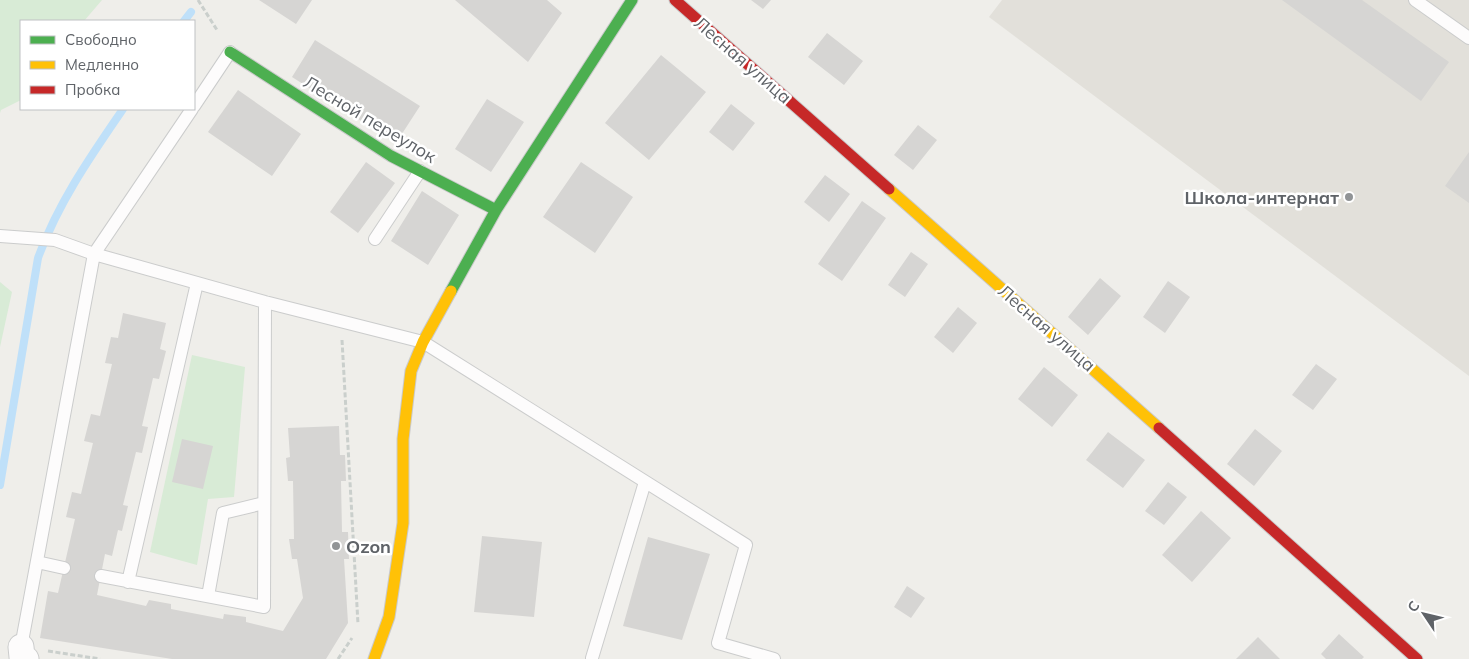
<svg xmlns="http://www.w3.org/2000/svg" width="1469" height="659" font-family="Mulish,sans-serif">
<rect width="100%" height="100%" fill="#efeeea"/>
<path fill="#e2e0da" d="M1002,0H1469V376L989,17Z"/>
<path fill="#d8ebd6" d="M0,0H102L84,21H21V100L1,110L0,113Z
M0,282L12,292L0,347Z
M192,355L245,367L234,497L208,499L197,565L150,552Z"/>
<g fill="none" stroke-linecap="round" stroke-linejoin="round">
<path stroke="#bfe0f9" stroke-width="8" d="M184,21L191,12
M0,485L38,258C58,203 90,157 123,109"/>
</g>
<path fill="#d6d5d3" d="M259,0H312L296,24Z
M455,0H547L562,13L528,62Z
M751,0H771L763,9Z
M1282,0H1362L1449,62L1421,101Z
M827,33L863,61L844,85L808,57Z
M315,40L420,106L396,143L292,77Z
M661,55L706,92L649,160L605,123Z
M238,90L301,134L272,176L208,132Z
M487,99L524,122L491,172L455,149Z
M731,104L755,123L733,151L709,132Z
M918,125L937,140L913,170L894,155Z
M1469,152V203L1445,186Z
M366,162L395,183L358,233L330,212Z
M581,162L633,197L595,253L543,217Z
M825,175L850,194L829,222L804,202Z
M422,191L459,215L428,265L391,241Z
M862,201L886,218L842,281L818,264Z
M911,252L928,264L905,297L888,285Z
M1100,278L1121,296L1088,335L1068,317Z
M1168,281L1190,297L1165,333L1143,317Z
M958,307L977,323L953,353L934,337Z
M123,313L166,323L160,349L166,351L159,379L153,378L142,426L148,427L142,453L136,452L123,505L128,506L122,531L118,530L112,556L105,554L97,595L146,606L149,600L171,604V609L223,619L224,614L246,617V622L283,631L303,598L297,559H292L289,539H294L293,481H288L286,458L290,457L288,428L339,426L340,455H345L346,481H341L342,532H348L349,559H344L348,623L326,659H172L40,638L48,591L58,593L75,519L66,517L72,492L81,494L93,443L84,441L91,414L100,416L112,364L105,363L111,337L118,338Z
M1316,364L1337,379L1313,410L1292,395Z
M1044,367L1078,395L1052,427L1018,399Z
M1255,429L1282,451L1254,486L1227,464Z
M1108,432L1145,460L1123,488L1086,460Z
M182,439L213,446L203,489L172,482Z
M1168,482L1187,497L1164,525L1145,511Z
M1201,511L1231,538L1192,582L1162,555Z
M482,536L542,542L534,617L474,612Z
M648,537L710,554L682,640L623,626Z
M907,586L925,598L911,618L894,607Z
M1339,634L1364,657L1362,659H1326L1321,654Z
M1258,637L1280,659H1236Z"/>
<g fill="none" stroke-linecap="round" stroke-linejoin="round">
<g stroke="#cbcccc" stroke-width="14">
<path id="lane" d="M1415,0L1469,38
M194,106L230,52
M0,236L55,240L94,254L265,302L423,342L746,545L718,643L774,659
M375,239L420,171
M37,562L64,568
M101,576L264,607L265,302
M128,582L197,283
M208,596L223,513L264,503
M21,647L94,254L192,109
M592,658L645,482"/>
</g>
<g stroke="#cbcccc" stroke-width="27">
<path id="street" d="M21,647L22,657L26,659"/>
</g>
<g stroke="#cacacb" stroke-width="13">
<path id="fast" d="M230,52L391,156L496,210
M451,291L496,210L632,0"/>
</g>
<g stroke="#cacacb" stroke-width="13">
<path id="slow" d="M889,189L1159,428
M374,659L389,617L403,523V439L411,371L423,342L451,291"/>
</g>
<g stroke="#cacacb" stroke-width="13">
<path id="jam" d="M675,0L889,189
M1159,428L1417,659"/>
</g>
<path stroke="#cacfcc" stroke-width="3" stroke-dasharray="5 2.5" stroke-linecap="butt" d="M198,0L217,30
M342,340L358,624
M48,651L100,659
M338,659L352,638"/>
<use href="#lane" stroke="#fdfcfc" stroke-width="12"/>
<use href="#street" stroke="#fdfcfc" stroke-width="25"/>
<use href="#fast" stroke="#4caf50" stroke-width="11"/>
<use href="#slow" stroke="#ffc107" stroke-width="11"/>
<use href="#jam" stroke="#c62828" stroke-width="11"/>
</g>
<g fill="#919496" stroke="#fff" stroke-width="2">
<circle cx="1349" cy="197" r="5"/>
<circle cx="336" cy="546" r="5"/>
</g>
<g text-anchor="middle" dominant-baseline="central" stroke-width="5" stroke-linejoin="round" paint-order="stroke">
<g font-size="18" fill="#5f6368" stroke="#fff">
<text transform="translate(743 60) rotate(41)">Лесная улица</text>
<text transform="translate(370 119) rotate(31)">Лесной переулок</text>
<text transform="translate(1047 328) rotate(41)">Лесная улица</text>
</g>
<g font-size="18" font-weight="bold" fill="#5f6368" stroke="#fff" text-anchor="end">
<text x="1339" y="197">Школа-интернат</text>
<text x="346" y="546" text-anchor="start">Ozon</text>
</g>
</g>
<rect x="20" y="20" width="175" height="90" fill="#ffffff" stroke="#bfc1c3"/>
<rect x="30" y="36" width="25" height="8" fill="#4caf50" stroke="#bfc1c3"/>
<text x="65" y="45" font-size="15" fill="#5f6368">Свободно</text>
<rect x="30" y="61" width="25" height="8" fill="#ffc107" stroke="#bfc1c3"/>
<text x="65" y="70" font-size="15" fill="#5f6368">Медленно</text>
<rect x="30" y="86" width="25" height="8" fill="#c62828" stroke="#bfc1c3"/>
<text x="65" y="95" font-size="15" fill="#5f6368">Пробка</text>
<g transform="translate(1424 614) rotate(305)" stroke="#ffffff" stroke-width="4" paint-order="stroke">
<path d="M0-4L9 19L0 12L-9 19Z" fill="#5f6368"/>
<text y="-8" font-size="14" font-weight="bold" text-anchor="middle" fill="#5f6368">С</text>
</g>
</svg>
